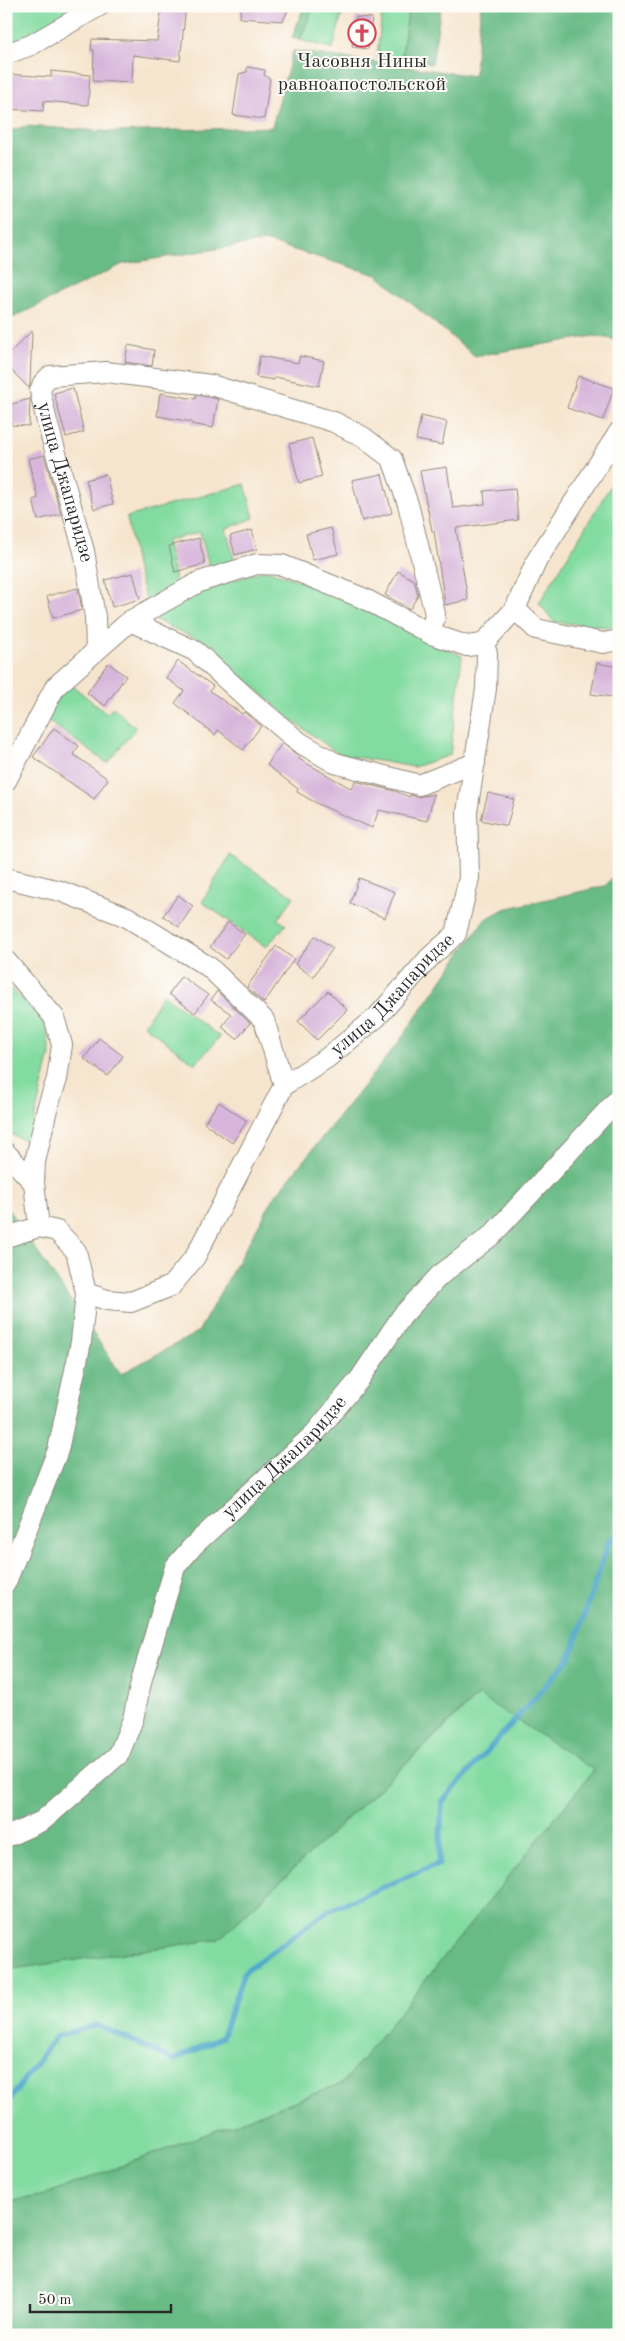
<svg xmlns="http://www.w3.org/2000/svg" width="625" height="2341" font-family="'Old Standard TT',serif">
<rect width="100%" height="100%" fill="#fdfcf7"/>
<filter id="ink" filterUnits="userSpaceOnUse"><feTurbulence type="fractalNoise" baseFrequency=".02" numOctaves="2"/><feDisplacementMap in="SourceGraphic" scale="10" xChannelSelector="R" yChannelSelector="G"/><feConvolveMatrix kernelMatrix="1 2 1 2 8 2 1 2 1" color-interpolation-filters="sRGB"/></filter>
<filter id="wash" filterUnits="userSpaceOnUse"><feTurbulence type="fractalNoise" baseFrequency=".0096" numOctaves="4" result="noise"/><feDisplacementMap in="SourceGraphic" scale="20" xChannelSelector="R" yChannelSelector="G"/><feGaussianBlur stdDeviation="1.12" result="paint"/><feColorMatrix in="noise" values="0 0 0 0 0 0 0 0 0 0 0 0 0 0 0 0 0 1.4 0 .05"/><feComposite in="paint" operator="in"/></filter>
<g filter="url(#wash)">
<rect width="100%" height="100%" fill="#f6e5ce"/>
<path fill="#82dba0" stroke="#568366" d="M6,6H84L23,40L6,46Z
M314,6H358V9L343,10L333,49L300,40Z
M370,6H409L401,60L377,57L382,12H370Z
M619,472V628L554,622L539,603Z
M245,484L254,518L226,529L236,566L211,573L200,532L166,541L177,588L147,604L136,566L127,517Z
M265,570C335,589 396,626 462,656L450,755L414,767L339,754L294,722L201,641L151,618L208,589Z
M68,682L107,714L113,707L136,728L107,763L44,718Z
M230,855L294,897L278,919L286,925L266,947L202,902Z
M10,988L45,1019L50,1054L29,1141L6,1133V1109L13,1083L6,1081V993Z
M163,994L220,1037L195,1064L144,1025Z
M479,1695L594,1770L343,2083L41,2196L6,2202V1970L219,1939Z"/>
<path fill="#69bb86" stroke="#4a7358" d="M304,6H314L300,40L292,38Z
M409,6H441L432,64L401,60Z
M481,6H619V340L593,336L475,356L377,275L265,241L123,264L6,321V132L26,126L115,132L272,127L293,51L474,76Z
M619,871V2335H6V2202L41,2196L343,2083L594,1770L478,1695L219,1939L6,1970V1206L121,1374L198,1332L275,1196L398,1043L484,920L504,909L605,886Z"/>
<g fill="none" stroke-linecap="round" stroke-linejoin="round">
<path stroke="#4da7cb" stroke-width="5.5" d="M6,2105L56,2036L97,2025L174,2060L222,2037L244,1972L328,1911L439,1863L442,1802L570,1658L609,1541L619,1532"/>
</g>
<g id="blocks">
<path fill="#d8b6db" d="M162,6H186L180,61L133,55L132,83L93,81L94,50H91L92,39L157,41Z
M241,6H290L283,21L240,18Z
M356,17L372,18L368,49L352,47Z
M247,67L265,70L264,75L270,79L264,119L233,115L239,74L247,72Z
M51,71L90,75L88,105L44,101L43,111L6,109V74L51,77Z
M32,331L30,384L29,388L6,365V356Z
M128,345L154,350L152,366L125,362Z
M260,356L298,363L300,356L324,361L319,386L275,377L274,380L256,377Z
M578,376L614,388L603,420L567,408Z
M73,388L84,432L66,437L54,393Z
M160,393L196,399V395L218,399L213,428L191,424L192,422L157,416Z
M30,399L29,426L11,425L12,404Z
M421,416L447,422L442,445L416,440Z
M312,438L322,477L299,483L289,444Z
M44,455L61,514L38,520L33,500L38,498L28,459Z
M447,467L453,508L485,504L484,491L515,488L518,520L456,528L468,600L445,605L434,531H432L420,471Z
M106,474L113,504L94,509L86,480Z
M382,474L392,513L362,521L352,480Z
M331,528L338,554L313,560L306,534Z
M252,530L257,549L235,555L230,536Z
M199,538L205,564L175,572L169,546Z
M398,571L414,580L418,595L410,609L385,595Z
M133,573L140,599L112,607L105,580Z
M78,588L82,610L53,618L47,596Z
M178,661L213,686L210,691L242,714L244,712L261,726L243,750L218,730L215,735L175,703L184,691L166,678Z
M108,663L126,676L105,706L87,693Z
M597,663L619,667V698L591,694Z
M54,728L79,746L73,754L108,779L94,799L33,757Z
M282,743L300,757L299,759L352,789L355,781L395,791L409,797L410,795L417,797L434,794L427,821L379,810L372,828L318,804L297,792L298,789L267,765Z
M488,793L514,799L507,826L481,820Z
M359,878L395,892L385,918L350,903Z
M178,895L193,906L179,927L163,916Z
M228,922L245,934L226,959L210,947Z
M315,936L333,948L313,977L295,964Z
M276,946L294,959L264,1003L247,987Z
M181,976L208,995L195,1013L169,994Z
M217,991L250,1023L237,1039L222,1027L231,1014L211,1000Z
M328,991L347,1010L317,1040L298,1021Z
M99,1038L123,1056L108,1076L84,1059Z
M219,1102L247,1121L232,1143L204,1123Z"/>
</g>
</g>
<g filter="url(#ink)">
<use href="#blocks" fill-opacity="0" stroke="#90887c" stroke-width="1"/>
<g fill="none" stroke-linecap="round" stroke-linejoin="round">
<g stroke="#90887c" stroke-width="22">
<g id="minor">
<path d="M6,54L31,45L99,6"/>
<path d="M515,609L537,560L619,432"/>
<path d="M130,621L195,651L249,700L299,742L335,763L419,785L475,763"/>
<path d="M431,634L467,646L483,644L515,609L536,629L603,643L619,640"/>
<path id="s1" d="M6,781L55,687L130,621L199,582L257,564L282,565L365,599L431,634L435,614L408,504L392,459L363,437L334,422L211,385L106,372L50,376L43,383L40,391L47,422L84,551L95,617L96,651"/>
<path d="M6,878L60,891L127,917L209,967L264,1020L284,1085L195,1257L171,1286L131,1302L107,1300L86,1293"/>
<path d="M6,961L54,1017L62,1045L57,1079L47,1109L35,1162L34,1183L39,1227"/>
<path id="s2" d="M284,1085L327,1058L377,1017L429,958L456,934L469,878L467,812L486,689L487,653L483,644"/>
<path d="M6,1153L34,1183"/>
<path d="M6,1237L39,1227L57,1231L76,1251L86,1293L81,1342L58,1450L6,1582"/>
<path id="s3" d="M6,1834L11,1835L42,1821L119,1754L133,1719L142,1678L175,1567L193,1546L315,1433L359,1380L402,1316L439,1276L492,1235L619,1098"/>
</g>
</g>
<use href="#minor" stroke="#fff" stroke-width="20"/>
</g>
</g>
<defs>
<g id="church-ring" transform="scale(1.4375)"><circle r="9.5" fill="#fdfcf7" stroke="#d1495b" stroke-width="1.5"/><path d="M-1.2-6h2.4v3.5h3.3v2.4h-3.3V6h-2.4V-.1h-3.3v-2.4h3.3Z" fill="#d1495b"/></g>
</defs>
<g fill-rule="evenodd">
<use href="#church-ring" x="362" y="33"/>
</g>
<g text-anchor="middle" dominant-baseline="central" stroke-width="4" stroke-linejoin="round" paint-order="stroke">
<g font-size="20" fill="#2b2b2b" stroke="#fdfcf7">
<text x="362" y="62">Часовня Нины<tspan x="362" dy="23">равноапостольской</tspan></text>
</g>
<g font-size="20" fill="#2b2b2b" stroke="#fdfcf7">
<text stroke="none"><textPath href="#s1" startOffset="1189">улица Джапаридзе</textPath></text>
<text stroke="none"><textPath href="#s2" startOffset="142">улица Джапаридзе</textPath></text>
<text stroke="none"><textPath href="#s3" startOffset="492">улица Джапаридзе</textPath></text>
</g>
</g>
<rect width="625" height="2341" fill="none" stroke="#fdfcf7" stroke-width="25"/>
<path d="M30 2304v8h141v-8" fill="none" stroke="#2b2b2b" stroke-width="2.5"/>
<text x="38" y="2304" font-size="15" fill="#2b2b2b" stroke="#fdfcf7" stroke-width="4" paint-order="stroke">50 m</text>
</svg>
